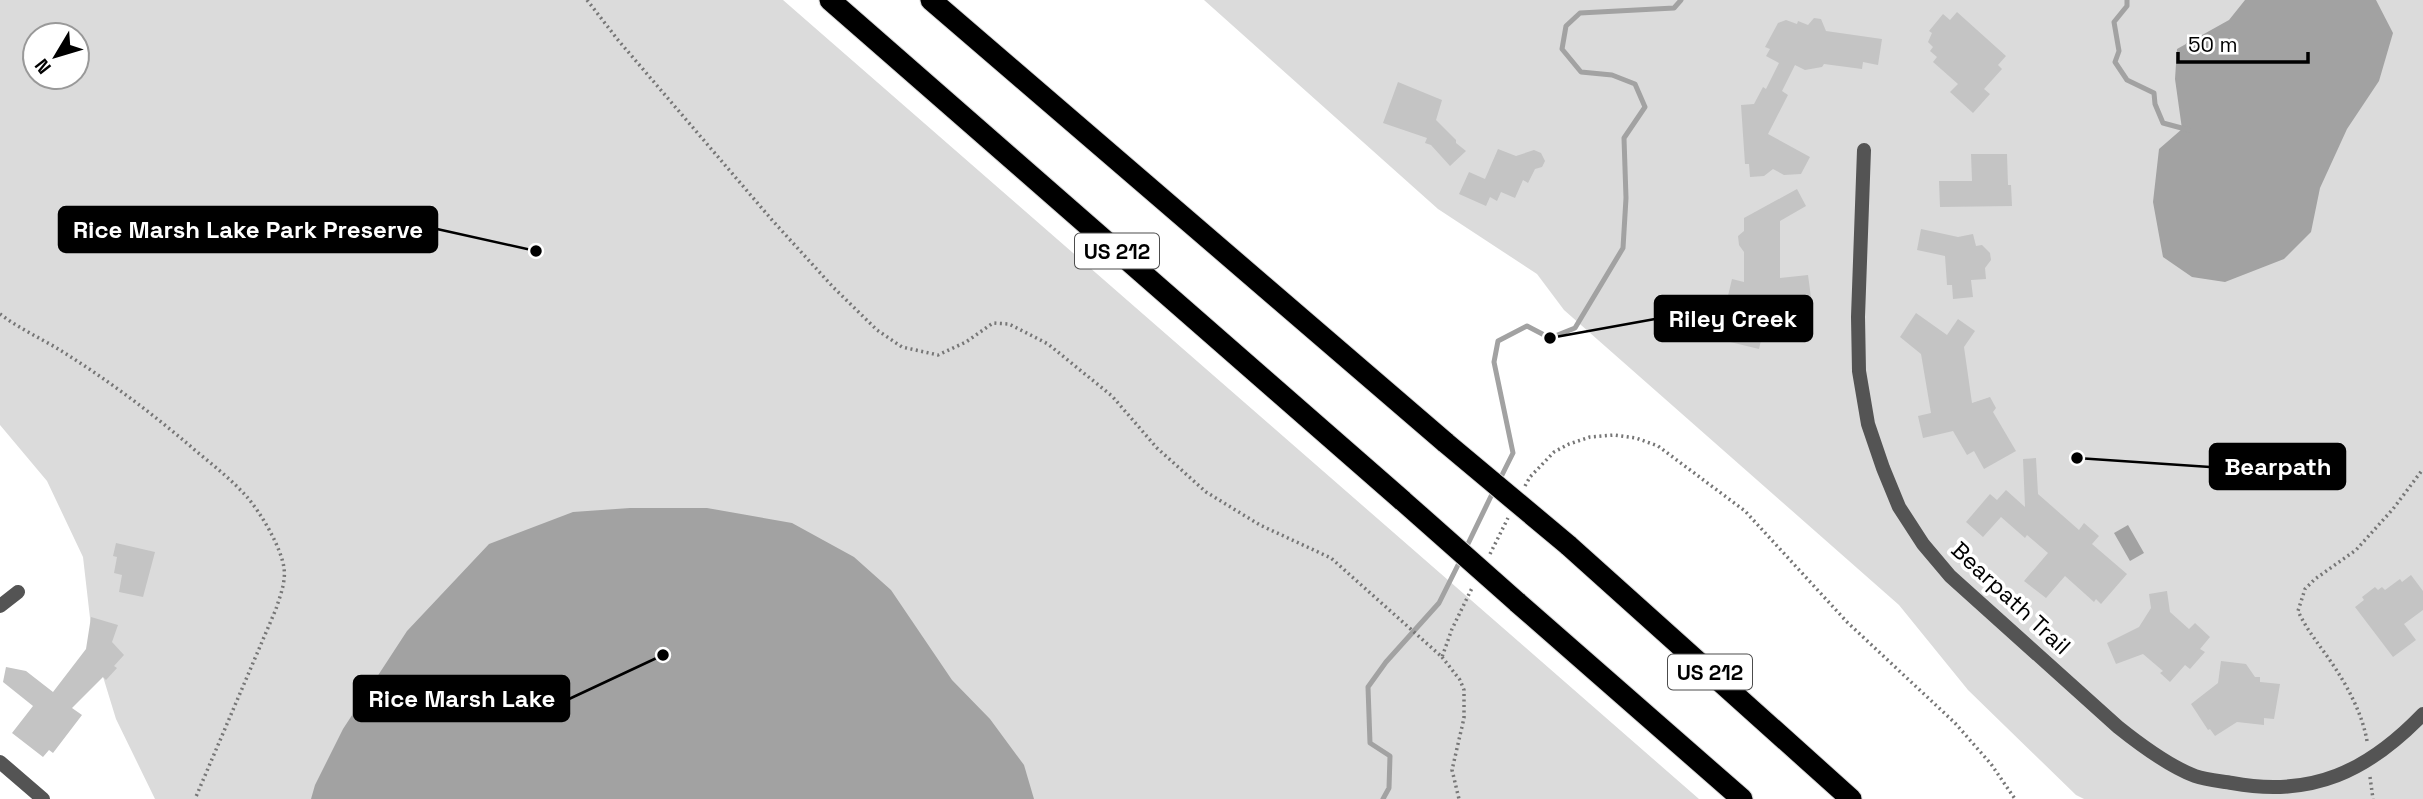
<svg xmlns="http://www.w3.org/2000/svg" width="2423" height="799" font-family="'Space Grotesk',sans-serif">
<rect width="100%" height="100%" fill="#fff"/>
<path fill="#dbdbdb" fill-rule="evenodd" d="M0,0H783L1699,799H155L116,719L93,644L83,557L47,481L0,425ZM35,35H77V77H35Z
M1204,0H2423V799H2084L2076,795L1968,690L1899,605L1564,310L1537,274L1438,209Z"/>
<path fill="#a2a2a2" d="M2245,0H2376L2393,33L2379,81L2347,129L2320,188L2311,232L2284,259L2225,282L2192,277L2163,257L2153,202L2159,149L2182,129L2175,79L2177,49L2229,20Z
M630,508H707L792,523L854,557L891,590L952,680L990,719L1024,765L1034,799H311L315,785L343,729L407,631L489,544L573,512Z
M2128,525L2144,553L2130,561L2114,533Z"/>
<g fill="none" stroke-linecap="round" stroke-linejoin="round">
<path stroke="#a2a2a2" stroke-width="5" d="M2127,0V6L2114,22L2119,51L2115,62L2127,80L2154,93L2155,104L2163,123L2189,130
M1499,481L1513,453L1494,362L1498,341L1527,326L1550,338L1575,328L1623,248L1626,198L1624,138L1645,107L1635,84L1612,75L1581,72L1562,49L1566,26L1580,13L1674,8L1681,0
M1465,550L1494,490
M1383,799L1389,788L1390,756L1370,743L1368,687L1386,662L1439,603L1461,559"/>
</g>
<path fill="#c4c4c4" d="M1957,12L2006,56L1998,65L2002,69L1984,89L1990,94L1973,113L1950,92L1958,84L1933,62L1937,57L1930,51L1933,47L1928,42L1932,33L1929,31L1943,14L1950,20Z
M1814,18L1821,19L1826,31L1882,39L1878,65L1863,62L1862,69L1824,64L1822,67L1805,70L1795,65L1782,91L1788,95L1768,134L1810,157L1801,174L1784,175L1773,169L1764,176L1750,177L1749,164H1745L1741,105L1754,104L1763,87L1766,89L1779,63L1766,56L1770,49L1765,47L1778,23L1786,20L1797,24L1798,21L1808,25Z
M1398,82L1442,100L1436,120L1456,140V143L1466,151L1450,166L1431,145L1425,143L1427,138L1383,123Z
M1498,149L1516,156L1534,150L1541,153L1545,161L1542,167L1535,169L1528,183L1523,180L1515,198L1501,192L1497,201L1490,197L1486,206L1459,194L1469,172L1485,179Z
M1971,154H2007L2008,185H2011L2012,206L1940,207L1939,181H1972Z
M1797,189L1806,206L1780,221V278L1808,275L1812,305L1768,310L1759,349L1726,341L1729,326L1724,325L1726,316L1717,314L1720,299L1727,300L1732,279L1744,282V252L1739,245L1738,236L1744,231V218Z
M1921,229L1958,237L1973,234L1976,246L1982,245L1990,253L1991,260L1985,268L1986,279L1971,280L1973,297L1953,299L1952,285H1947L1945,256L1917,250Z
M1916,313L1947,335L1958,319L1975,331L1964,347L1972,403L1990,397L1996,408L1993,412L2016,451L1984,469L1974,451L1967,455L1953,431L1923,438L1918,416L1931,413L1921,354L1900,337Z
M2036,458L2038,494L2079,530L2084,523L2099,536L2092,544L2127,574L2101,604L2096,599L2094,602L2065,576L2046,598L2024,581L2048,553L2027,535L2025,538L2001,517L1983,537L1966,522L1990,494L1997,500L2006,490L2025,507L2023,459Z
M116,543L155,552L143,597L119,592L122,575L114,573L117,557L113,556Z
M2411,575L2423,591V610L2404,624L2416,640L2393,657L2355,607L2364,600L2362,597L2375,587L2378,590L2382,587L2385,590L2400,579L2402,582Z
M2167,591L2170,612L2189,629L2195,623L2210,637L2200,649L2205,652L2190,669L2185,665L2170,682L2160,673L2163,671L2143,654L2116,664L2107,643L2139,627L2151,608L2149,594Z
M91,617L118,625L112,642L124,655L114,666L117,668L106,680L103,677L72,708L82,715L53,753L49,750L43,757L12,733L33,706L3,682L6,667L26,671L53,692L86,649Z
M2221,661L2246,664L2255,677H2260V682L2280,684L2274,719L2264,718V725L2237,722L2215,736L2210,729L2208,730L2191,704L2218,683Z"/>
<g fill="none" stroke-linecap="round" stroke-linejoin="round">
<g stroke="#dbdbdb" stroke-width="23">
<path id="highway" d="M830,0L1403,501
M931,0L1446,443
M1568,545L1851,799
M1517,602L1742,799"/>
</g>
<path stroke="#767676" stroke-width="3.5" stroke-dasharray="2 3.5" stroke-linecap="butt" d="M587,0L618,40L772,220L833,287L877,330L902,347L938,355L966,342L993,323L1009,324L1048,344L1112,396L1157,448L1206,492L1260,525L1331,558L1442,657L1452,629L1473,586
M0,314C17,327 36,336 55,347C104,377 152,413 196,451C214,466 232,480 247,497C261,513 281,547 284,568C286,582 280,596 276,609L195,799
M1525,486L1530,477L1554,452L1569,444L1590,437L1614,435L1636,438L1658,446L1745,511L1847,622L1955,723L1991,764L2015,799
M1490,554L1508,518
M1442,657L1460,680L1464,690V718L1452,770L1459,799
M2367,741C2363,717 2350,691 2337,671C2324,650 2308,633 2298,611L2305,589L2315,579L2356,550L2393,509L2423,469
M2370,777L2373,799"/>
<path stroke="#545454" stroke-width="14" d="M1864,150L1858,317L1859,371L1868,424L1883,468L1899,507L1923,544L1950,576L2118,727C2138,743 2171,767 2195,776C2206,780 2220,781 2232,783C2312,798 2368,771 2423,714
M0,606L18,592
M0,762L43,799"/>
<use href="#highway" stroke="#000" stroke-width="21"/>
<g stroke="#dbdbdb" stroke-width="23" stroke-linecap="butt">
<path id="highway-bridge" d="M1446,443L1568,545
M1403,501L1517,602"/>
</g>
<use href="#highway-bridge" stroke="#000" stroke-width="21"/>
</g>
<g text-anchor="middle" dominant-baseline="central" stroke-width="7" stroke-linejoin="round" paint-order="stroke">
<g fill="#fff" stroke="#4c4c4c" stroke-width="2">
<rect x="1075" y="233.5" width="84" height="35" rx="5"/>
<rect x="1668" y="654.5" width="84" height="35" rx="5"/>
</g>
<g font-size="21" font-weight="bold" fill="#000">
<text x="1117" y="251">US 212</text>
<text x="1710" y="672">US 212</text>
</g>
<g font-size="23" fill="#000" stroke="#fff">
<text transform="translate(2011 598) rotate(43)">Bearpath Trail</text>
</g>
</g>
<path fill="none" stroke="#000" stroke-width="2.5" d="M536 251L437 229M1550 338L1655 319M2077 458L2210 467M663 655L569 699"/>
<g fill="#000" stroke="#fff" stroke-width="2.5">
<circle cx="536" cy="251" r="7"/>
<circle cx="1550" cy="338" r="7"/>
<circle cx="2077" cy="458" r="7"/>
<circle cx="663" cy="655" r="7"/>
</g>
<g fill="#000" stroke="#000" stroke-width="2.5">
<rect x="59" y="207" width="378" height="45" rx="7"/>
<rect x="1655" y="296" width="157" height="45" rx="7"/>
<rect x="2210" y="444" width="135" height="45" rx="7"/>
<rect x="354" y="676" width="215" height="45" rx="7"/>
</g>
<g font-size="24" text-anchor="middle" font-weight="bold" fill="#fff">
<text x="248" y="238">Rice Marsh Lake Park Preserve</text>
<text x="1733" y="327">Riley Creek</text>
<text x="2278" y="475">Bearpath</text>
<text x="462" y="707">Rice Marsh Lake</text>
</g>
<g transform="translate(56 56) rotate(232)"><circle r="33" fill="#ffffff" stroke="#999999" stroke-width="2"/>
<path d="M0-5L12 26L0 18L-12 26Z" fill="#000000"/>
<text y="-10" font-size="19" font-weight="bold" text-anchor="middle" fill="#000000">N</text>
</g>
<path d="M2178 52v10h130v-10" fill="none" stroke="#000000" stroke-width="3.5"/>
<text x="2188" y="52" font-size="21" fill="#000000" stroke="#ffffff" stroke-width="5" paint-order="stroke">50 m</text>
</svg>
